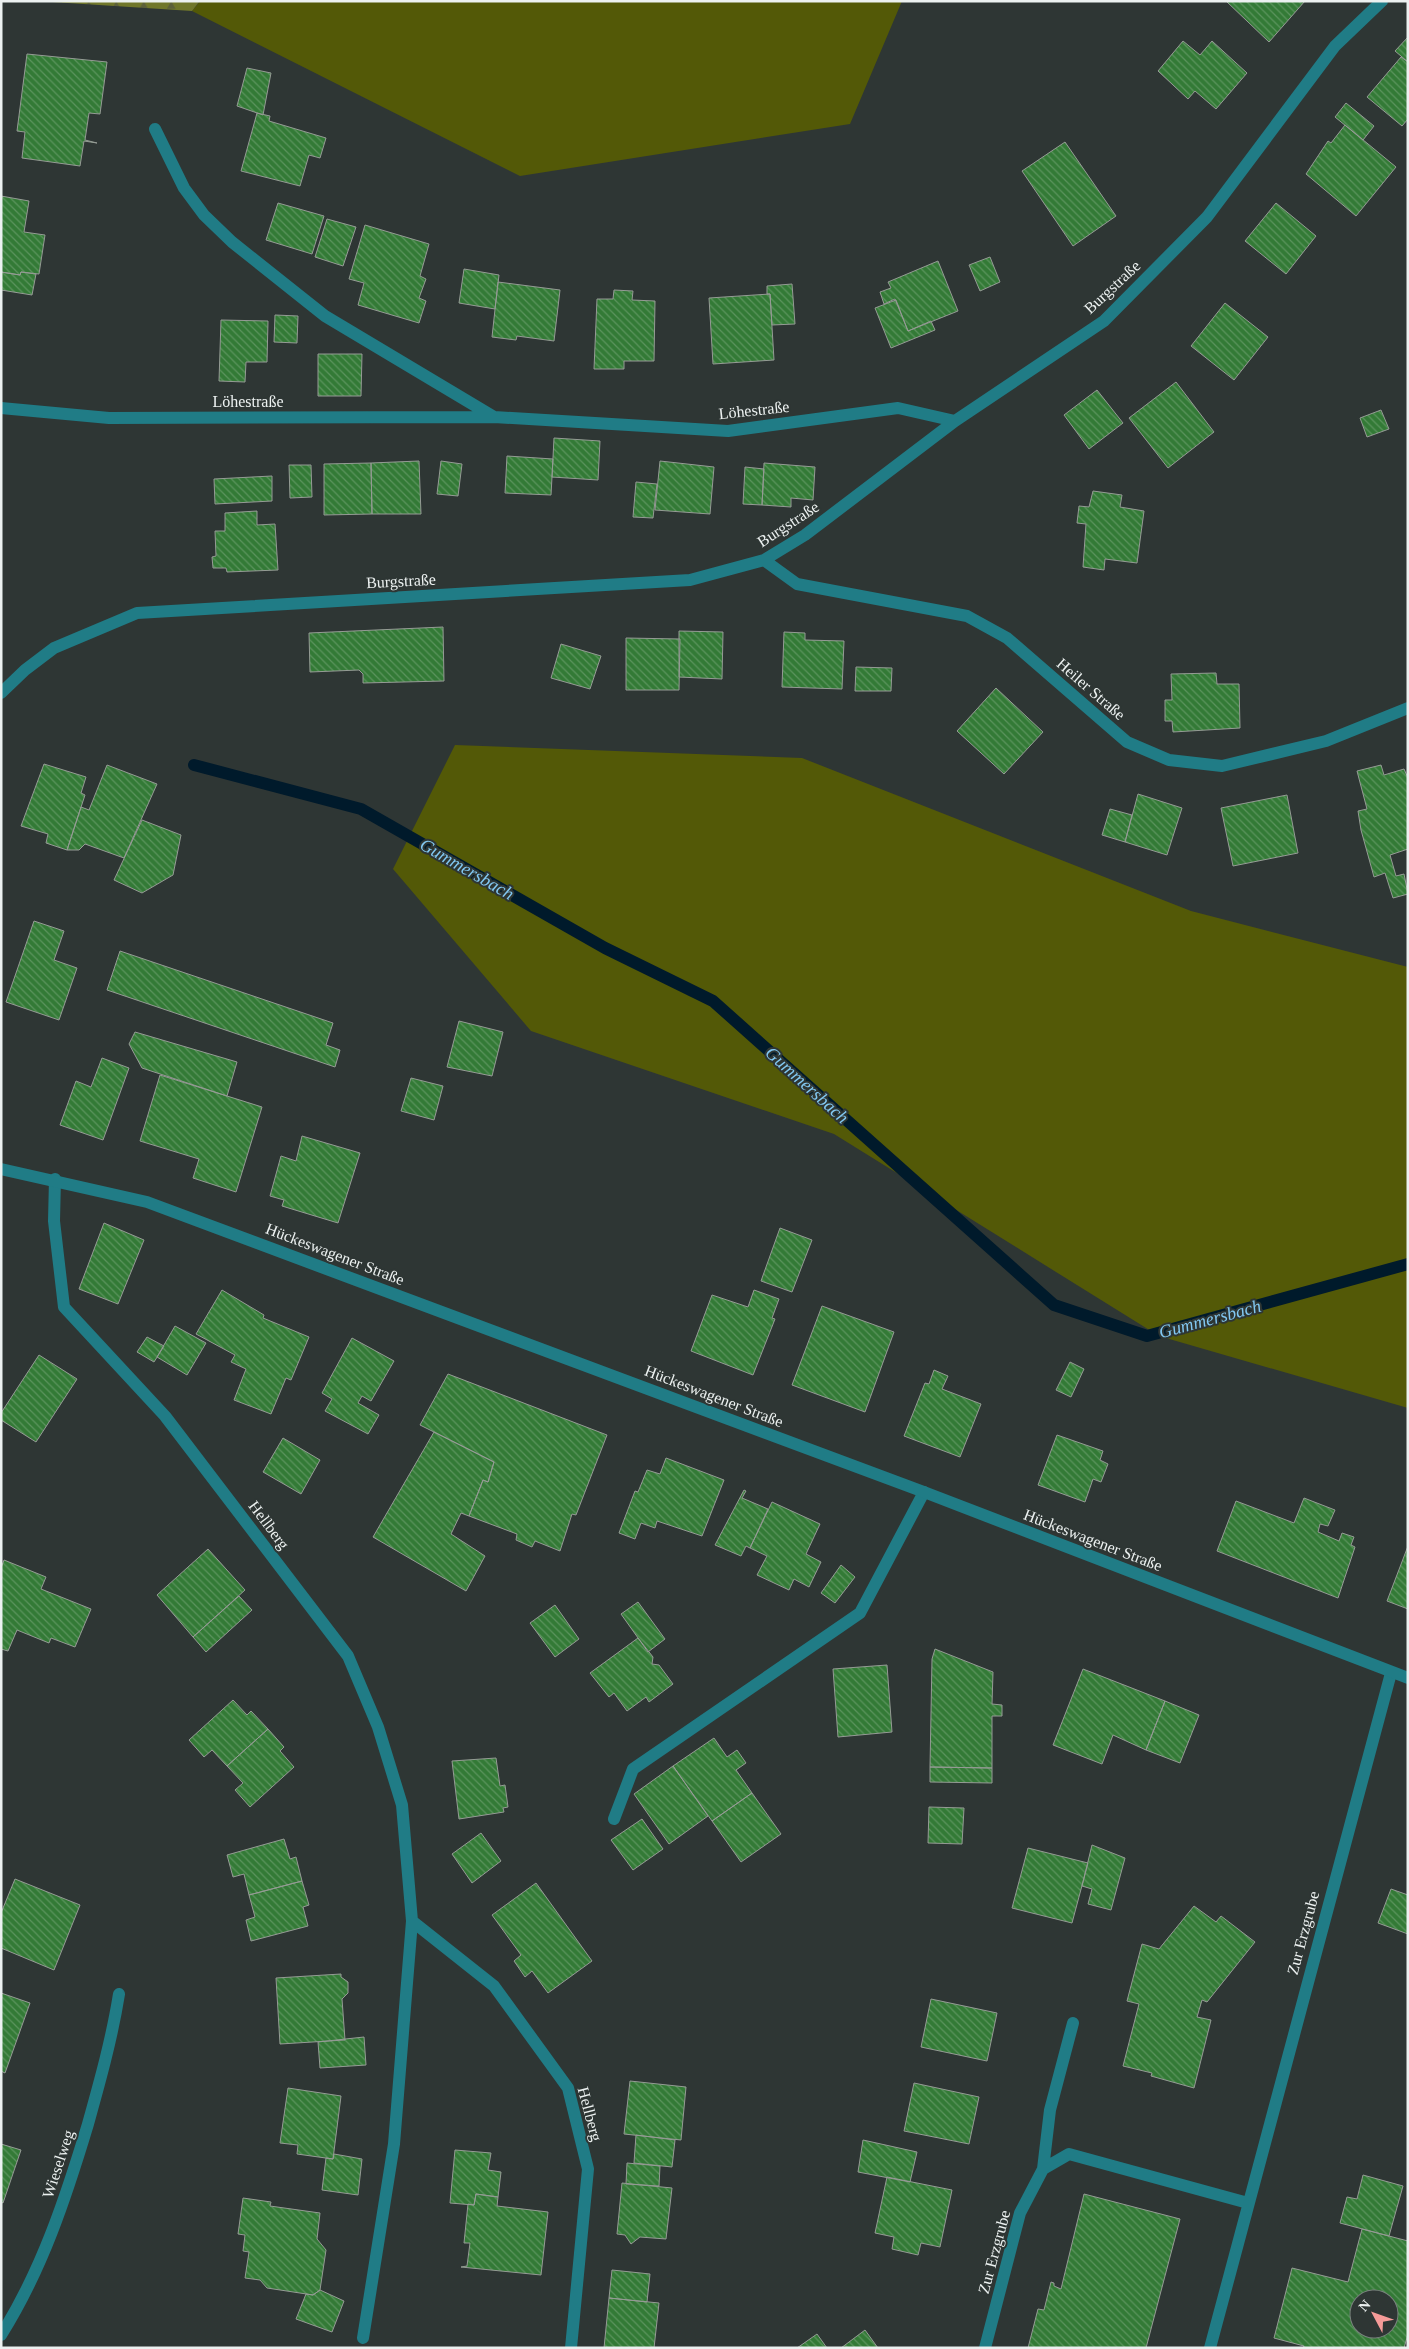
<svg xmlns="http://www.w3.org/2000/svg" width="1409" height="2349" font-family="Georgia,serif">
<defs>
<pattern id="forest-firs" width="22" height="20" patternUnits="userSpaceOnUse" patternTransform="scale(1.25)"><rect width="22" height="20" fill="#70772a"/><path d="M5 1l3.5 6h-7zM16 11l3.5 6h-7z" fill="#5c6039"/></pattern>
<pattern id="building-back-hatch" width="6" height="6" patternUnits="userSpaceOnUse" patternTransform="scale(1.25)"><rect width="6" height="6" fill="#337a36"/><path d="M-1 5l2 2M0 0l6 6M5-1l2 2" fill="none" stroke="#5b945d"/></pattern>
</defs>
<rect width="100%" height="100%" fill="#2e3634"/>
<path fill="#535907" d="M200,1H902L850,124L520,176L192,11Z
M455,745L802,758L1191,911L1408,967V1408L1159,1336L834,1134L531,1031L393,869Z"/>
<path fill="url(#forest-firs)" d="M37,1H200L192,11Z"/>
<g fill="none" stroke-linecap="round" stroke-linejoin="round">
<path stroke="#001a2b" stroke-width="12" d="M194,765L361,809L605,948L713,1001L1054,1305L1147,1336L1408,1264"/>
</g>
<path fill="url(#building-back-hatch)" stroke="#959b95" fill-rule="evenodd" d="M1226,1H1305L1269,42Z
M1408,37V62L1395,51Z
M1183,41L1200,55L1212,41L1247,73L1216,109L1195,91L1188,99L1158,71Z
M27,54L107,62L100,114L89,113L85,140L97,143L84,141L80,166L22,158L25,132L17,131Z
M1401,57L1408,62V119L1402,126L1367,97Z
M247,68L271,73L263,115L237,106Z
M1346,103L1374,126L1363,140L1335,117Z
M257,113L270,116L269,121L326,138L320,158L309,155L300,186L241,171Z
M1345,125L1396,167L1356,216L1306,174L1328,141L1331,143Z
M1065,142L1116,216L1073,246L1022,171Z
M1,196L29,201L24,232L45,235L39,274L21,272L20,275L1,272Z
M278,203L324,216L312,254L266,240Z
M1276,203L1316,236L1286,274L1245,241Z
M327,219L356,227L343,266L315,257Z
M365,225L429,244L420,276L426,279L419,298L426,301L419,323L358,305L364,283L349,279Z
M990,257L1000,282L980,291L969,265Z
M938,261L958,311L908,331L895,299L884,304L880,292L891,288L888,282Z
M464,269L499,275L495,309L459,303Z
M1,272L20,275L21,272L36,274L32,295L1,290Z
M498,282L560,290L554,341L517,336L516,340L492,337Z
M792,284L795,324L772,325L770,294H767V286Z
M614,290L633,291L632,300L655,301L654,361H624V369H594L597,299H613Z
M770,294L774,360L713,364L709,298Z
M896,300L908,331L931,321L935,330L891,348L875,308Z
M1225,303L1268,337L1234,380L1191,346Z
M275,315L298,316L297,343L274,342Z
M221,320L268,321L267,362H246L245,382L219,381Z
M318,354H362L361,396H318Z
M1176,382L1214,432L1168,468L1129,418Z
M1097,390L1123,423L1089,449L1064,415Z
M1381,410L1389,429L1367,437L1360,418Z
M554,438L600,441L598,480L552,477Z
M507,456L553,459L551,495L505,493Z
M419,461L421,514H372L371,463Z
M441,461L462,464L458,496L437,494Z
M660,461L714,467L710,514L655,510Z
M371,463L372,514L324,515V464Z
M764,463L815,467L813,500L791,498V507L762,505Z
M289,465H311L312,497L290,498Z
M745,467L764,469L762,505L743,504Z
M272,476V501L215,504L214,479Z
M636,482L657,484L653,518L633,517Z
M1093,491L1122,495L1120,507L1144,511L1137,563L1105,559L1104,570L1083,567L1086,524L1077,523L1079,506L1089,507Z
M257,511V525L275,524L278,570L227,572L226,568H213L212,557L216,556L215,531H225V513Z
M443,627L444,681L363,683V674L359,670L310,672L309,633Z
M679,631L723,632L722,679L679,677Z
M784,632L805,633V640L844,641L842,689L782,687Z
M626,638L680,639L679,690H626Z
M561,644L601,656L590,689L551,678Z
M856,667L892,668L891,691H855Z
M1216,673L1217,684H1239L1240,728L1173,732L1172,721H1165V700H1172L1171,674Z
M996,688L1043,732L1004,774L957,731Z
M44,764L86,777L81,793L85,795L67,850L46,843L48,834L21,826Z
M107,765L157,784L124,858L85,844L79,850H67L81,807L89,810Z
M1381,765L1384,775L1404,769L1408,778V849L1390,855L1396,876L1404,874L1408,894L1393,898L1385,873L1374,877L1361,830L1358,811L1367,809L1357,771Z
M1138,794L1182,808L1167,855L1125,842Z
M1287,795L1298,853L1233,866L1221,808Z
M1110,809L1132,815L1125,842L1102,835Z
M142,820L181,835L173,875L142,893L114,880Z
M34,921L64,931L54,960L77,968L59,1020L6,1002Z
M120,951L333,1023L326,1045L340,1050L335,1067L107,990Z
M459,1021L503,1032L492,1076L447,1067Z
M135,1032L237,1062L227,1096L142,1068L129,1044Z
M102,1058L129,1068L103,1140L60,1125L76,1081L91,1087Z
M160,1075L262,1107L236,1192L193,1178L199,1159L140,1141Z
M411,1078L443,1086L434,1120L401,1111Z
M302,1136L360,1153L338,1223L282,1206L284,1200L270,1196L281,1156L296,1161Z
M104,1223L144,1240L118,1304L79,1289Z
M780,1228L812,1240L792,1292L761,1281Z
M222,1290L264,1315L263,1318L309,1337L291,1380L286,1378L271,1414L234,1400L246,1369L231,1362L235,1355L196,1334Z
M754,1290L779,1299L772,1318L775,1319L753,1375L691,1351L712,1295L748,1307Z
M822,1306L894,1332L865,1412L792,1385Z
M175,1326L206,1343L187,1375L157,1357Z
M147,1337L164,1346L154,1362L137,1352Z
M352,1338L394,1361L371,1401L362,1396L358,1403L379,1415L368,1434L325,1411L332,1399L322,1393Z
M39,1355L77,1379L36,1442L1,1420V1413Z
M1070,1362L1084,1369L1071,1397L1056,1390Z
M934,1370L948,1376L942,1389L981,1404L960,1457L904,1436L925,1383L929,1384Z
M448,1374L607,1435L576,1515L572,1514L560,1551L535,1541L532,1547L516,1540L517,1534L469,1516L483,1480L488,1482L494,1462L420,1425Z
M434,1432L494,1462L488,1482L483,1480L469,1516L461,1513L451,1534L485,1556L466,1591L373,1537Z
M1057,1435L1103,1451L1100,1460L1108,1464L1101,1482L1093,1479L1085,1502L1038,1485Z
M283,1438L320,1460L301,1494L263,1472Z
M666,1458L724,1480L702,1536L657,1521L655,1528L641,1523L635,1539L619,1533L635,1491L638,1492L647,1470L660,1474Z
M744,1490L746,1491L742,1498L768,1509L750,1548L746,1546L741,1556L715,1545Z
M1304,1498L1335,1510L1328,1526L1320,1524L1318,1532L1339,1541L1342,1533L1354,1537L1351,1545L1355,1547L1338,1598L1217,1551L1236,1501L1294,1523Z
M772,1502L820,1524L806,1554L821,1562L809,1587L794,1579L789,1590L757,1575L767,1556L750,1548Z
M1408,1546V1609L1387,1601Z
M208,1549L245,1590L193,1637L157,1595Z
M4,1560L46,1577L41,1589L91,1609L75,1647L51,1638L49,1643L17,1630L8,1651L1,1649V1568Z
M841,1565L855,1577L835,1603L821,1593Z
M239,1596L252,1610L206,1652L193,1637Z
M638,1602L665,1639L648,1652L621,1614Z
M555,1605L579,1639L555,1657L530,1623Z
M638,1638L653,1657L652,1664L659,1665L673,1684L649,1702L646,1697L627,1711L614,1693L609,1697L590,1673Z
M935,1649L993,1672L992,1704L1002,1705V1716H992V1768L930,1767L932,1659Z
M887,1665L892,1732L838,1737L833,1669Z
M1083,1669L1165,1701L1146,1750L1113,1735L1102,1764L1053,1745Z
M233,1700L247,1715L251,1711L268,1729L227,1766L212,1750L204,1757L189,1740Z
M1165,1701L1199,1715L1180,1763L1146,1750Z
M268,1729L284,1747L280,1751L294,1767L250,1807L235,1790L243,1783L227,1766Z
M714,1738L727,1757L737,1750L746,1763L736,1770L752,1793L712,1821L673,1766Z
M496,1758L500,1786L505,1785L508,1807L503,1808L504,1812L459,1819L452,1761Z
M673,1766L708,1816L669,1844L634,1794Z
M930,1767L992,1768V1783L930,1782Z
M752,1793L781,1834L741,1862L712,1821Z
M929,1807L964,1808L962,1844L928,1843Z
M642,1819L663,1849L633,1870L611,1840Z
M481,1833L501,1861L472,1883L452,1854Z
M284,1839L290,1859L296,1857L302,1881L249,1895L244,1874L233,1877L227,1855Z
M1092,1845L1125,1858L1111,1910L1088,1904L1092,1889L1082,1886Z
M1028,1848L1088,1863L1072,1923L1012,1908Z
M15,1879L80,1905L54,1970L1,1948V1913Z
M302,1881L309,1905L303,1907L308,1926L251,1941L246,1920L255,1917L249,1895Z
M536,1883L592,1961L548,1993L532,1971L525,1977L514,1961L521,1955L492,1915Z
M1391,1889L1408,1895V1934L1378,1923Z
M1194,1906L1216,1922L1221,1916L1255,1942L1207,2002L1202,2000L1197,2017L1211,2020L1194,2088L1151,2076L1152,2073L1123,2066L1139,2004L1127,2001L1142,1944L1159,1949Z
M341,1974V1977L348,1982V1993L342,1999L345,2040L280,2044L276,1978Z
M1,1993L30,2003L5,2073L1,2071Z
M931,1999L997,2013L987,2061L921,2047Z
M364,2037L366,2065L320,2068L318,2042Z
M630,2081L686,2087L681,2140L624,2134Z
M914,2083L979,2097L969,2144L904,2131Z
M288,2088L341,2096L333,2159L297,2154L298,2145L280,2143Z
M636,2135L675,2140L672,2167L634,2163Z
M863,2140L917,2152L910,2182L858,2172Z
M1,2144L21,2150L3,2203L1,2202Z
M455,2150L491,2153L488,2170L501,2172L498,2197L476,2194L474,2205L450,2203Z
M334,2154L362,2159L358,2195L322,2190L326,2158L333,2159Z
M627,2163L660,2166L659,2186L626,2184Z
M1363,2175L1403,2186L1389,2236L1340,2223L1347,2197L1357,2199Z
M887,2177L952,2190L940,2247L921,2243L918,2255L892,2249L894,2237L875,2233Z
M622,2183L672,2188L666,2239L640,2237L631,2244L625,2235L617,2234Z
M476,2194L498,2197L497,2206L548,2212L541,2275L461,2267L467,2266L470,2243H464L468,2204L474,2205Z
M1084,2194L1180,2219L1146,2348H1028L1038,2309L1044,2310L1051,2282L1054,2283V2286L1061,2289Z
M243,2198L271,2202L270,2206L320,2213L317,2239L326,2250L320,2290L313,2295L267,2288L260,2280L245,2278L249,2252L243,2251L245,2235L238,2234Z
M1362,2229L1408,2241V2334L1404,2348H1303L1304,2346L1274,2338L1292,2268L1348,2282ZM1359,2299H1389V2329H1359Z
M612,2270L650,2274L647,2302L609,2298Z
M320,2290L344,2301L332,2332L296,2319L306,2294L313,2295Z
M609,2298L659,2303L654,2348H604Z
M865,2330L878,2348H841Z
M817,2334L827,2348H797Z"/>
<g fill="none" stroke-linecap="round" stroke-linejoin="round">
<path stroke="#207c86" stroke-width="12" d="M614,1819L633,1769L860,1613L924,1492"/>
<path stroke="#207c86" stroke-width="12" d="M155,129L184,188L204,215L232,242L325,316L494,417
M1,408L109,418L494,417L728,431L898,408L955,421
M764,560L797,584L967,616L1007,638L1127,742L1169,760L1222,766L1326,741L1408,708
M1,693L25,670L54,648L137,613L690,580L764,560L805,535L955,421L1104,321L1207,217L1335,46L1382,1
M55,1179L54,1221L64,1307L165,1416L348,1656L378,1727L402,1805L412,1921L394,2144L363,2338
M412,1921L494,1986L568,2088L588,2169L571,2348
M1043,2169L1050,2110L1073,2023
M1,2335C42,2270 66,2197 88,2124C100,2081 112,2038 119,1994
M985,2348L1020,2213L1043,2169L1069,2154L1248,2203
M1210,2348L1391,1673"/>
<path stroke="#207c86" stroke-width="12" d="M1,1169L147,1202L924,1492L1408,1678"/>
</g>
<g text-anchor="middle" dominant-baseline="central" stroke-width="4" stroke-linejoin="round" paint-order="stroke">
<g font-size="16" fill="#ecf1f0" stroke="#2e3634">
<text transform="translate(1112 287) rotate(-43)">Burgstraße</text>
<text x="248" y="401">Löhestraße</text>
<text transform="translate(754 410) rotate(-6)">Löhestraße</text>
<text transform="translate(788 524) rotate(-33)">Burgstraße</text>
<text transform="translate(401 581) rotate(-3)">Burgstraße</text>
<text transform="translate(1091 689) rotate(41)">Heiler Straße</text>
<text transform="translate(335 1254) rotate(21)">Hückeswagener Straße</text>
<text transform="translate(714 1396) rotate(21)">Hückeswagener Straße</text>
<text transform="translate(269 1525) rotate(53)">Hellberg</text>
<text transform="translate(1093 1540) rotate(21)">Hückeswagener Straße</text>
<text transform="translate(1303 1933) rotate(-75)">Zur Erzgrube</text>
<text transform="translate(590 2114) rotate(75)">Hellberg</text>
<text transform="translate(58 2164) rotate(-72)">Wieselweg</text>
<text transform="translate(994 2252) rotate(-75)">Zur Erzgrube</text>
</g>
<g font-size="18" font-style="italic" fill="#82c8f2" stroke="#2e3634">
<text transform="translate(467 869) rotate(30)">Gummersbach</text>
<text transform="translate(807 1085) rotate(42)">Gummersbach</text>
<text transform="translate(1210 1319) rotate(-15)">Gummersbach</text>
</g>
</g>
<rect width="1409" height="2349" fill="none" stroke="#ecf1f0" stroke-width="5"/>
<g transform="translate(1374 2314) rotate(311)"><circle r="24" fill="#2e3634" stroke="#7a817f"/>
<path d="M0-4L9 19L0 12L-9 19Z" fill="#f59b98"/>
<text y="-8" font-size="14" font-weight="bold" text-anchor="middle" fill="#ecf1f0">N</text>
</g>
</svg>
